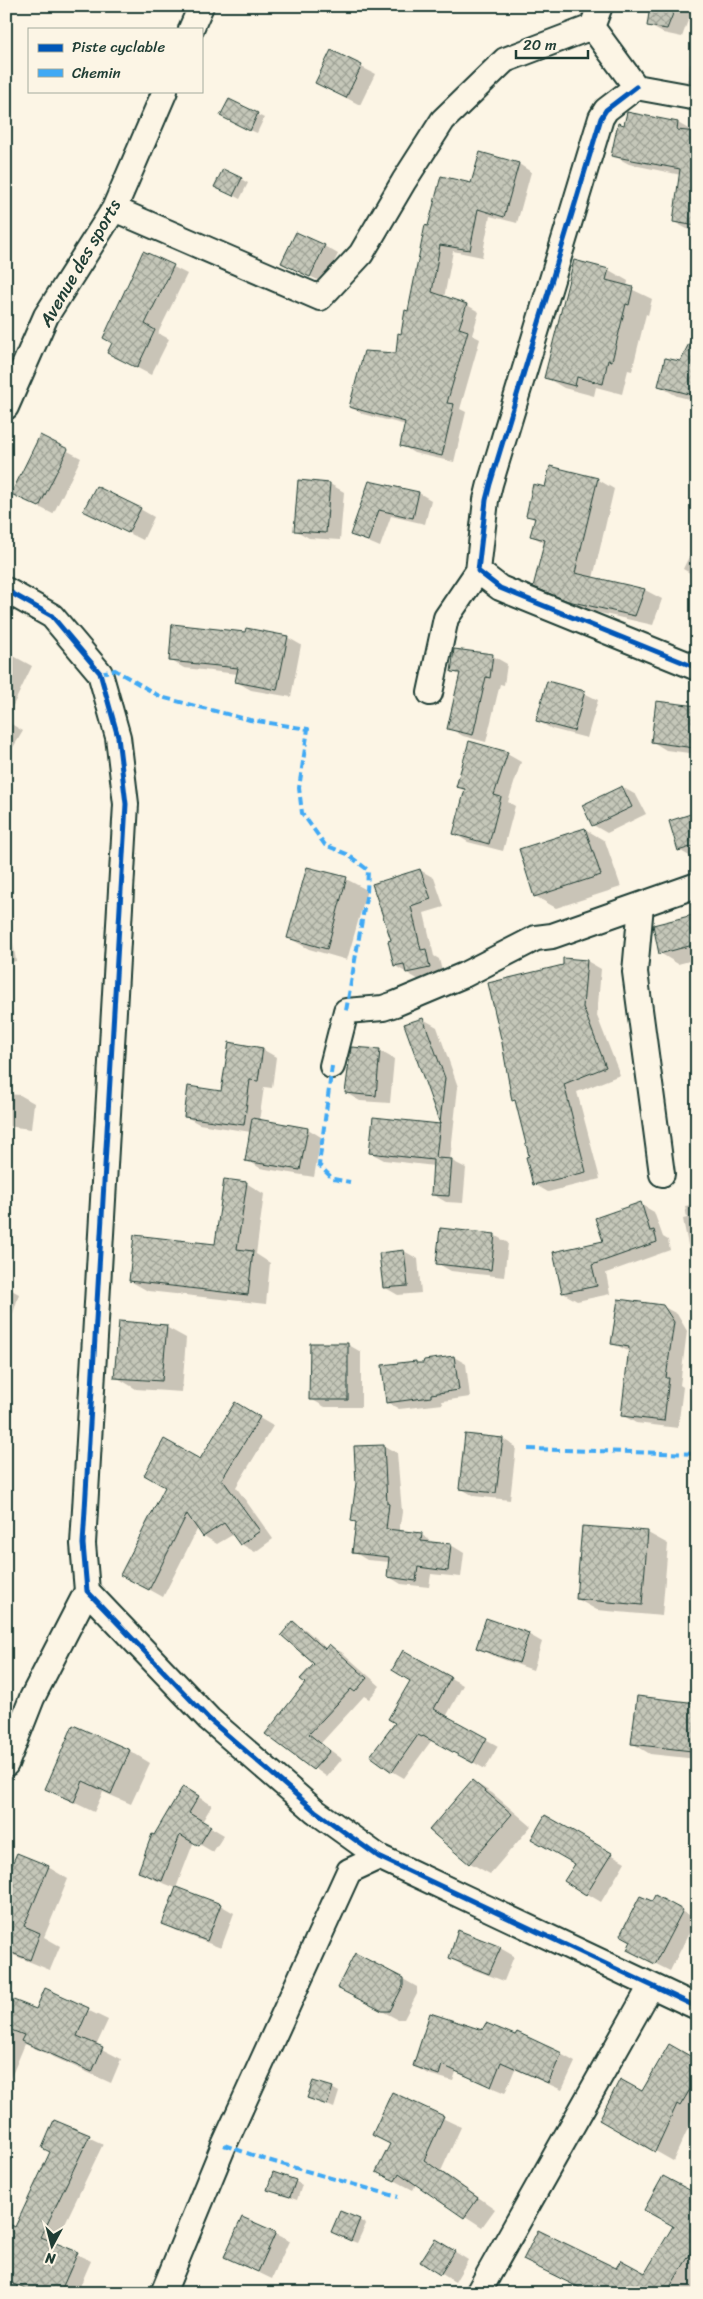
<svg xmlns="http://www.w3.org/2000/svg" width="703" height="2299" font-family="Sriracha,sans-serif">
<defs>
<pattern id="building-cross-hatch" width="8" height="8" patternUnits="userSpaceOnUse" patternTransform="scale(1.25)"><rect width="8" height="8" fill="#c5c7b9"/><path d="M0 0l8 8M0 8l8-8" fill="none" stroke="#9fa397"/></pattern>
</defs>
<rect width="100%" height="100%" fill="#fcf5e5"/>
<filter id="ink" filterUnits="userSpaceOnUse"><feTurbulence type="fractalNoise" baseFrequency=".02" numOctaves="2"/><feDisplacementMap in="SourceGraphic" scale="10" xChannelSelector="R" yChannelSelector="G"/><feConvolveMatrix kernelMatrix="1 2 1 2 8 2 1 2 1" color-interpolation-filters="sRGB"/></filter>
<g filter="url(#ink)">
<path fill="#0003" d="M637,6H693L682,37L663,33L648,25L650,13Z
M332,52L375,74L360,105L316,82Z
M690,64L697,65V86L688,82Z
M229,101L264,118L257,133L228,120Z
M678,123L697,134V232L691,231L674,222L681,175L629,164L612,155L625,126Z
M481,154L519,164L531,172L517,223L490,216L482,257L453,251L444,298L467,305L479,312L472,335L480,339L460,409L466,412L454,462L414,453L401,445L406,425L363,414L350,407L397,355L429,227L472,185Z
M241,179L248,183L240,199L223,190Z
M324,246L338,254L324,283L297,270Z
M144,252L187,274L158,333L169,339L151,375L122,360L113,343Z
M575,261L609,270L628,281L627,287L652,299L648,315L646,314L632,371L628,370L622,394L596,387L594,396L564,388L545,377Z
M697,331V401L677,396L659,386L680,363Z
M41,437L81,458L53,514L27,501Z
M597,479L614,489L593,578L645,590L662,599L653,625L587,610L552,596L535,586L546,544L532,536L535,520L527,515L546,488Z
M299,482L330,484L344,492L340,540L309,538L295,530Z
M370,482L419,493L431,500L425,524L391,516L380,547L352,535Z
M140,509L154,517L143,540L85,511Z
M697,540V577L683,569Z
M287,637L301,645L291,697L251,690L237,682L238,674L184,668L170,660Z
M455,650L493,656L507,664L504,685L500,684L486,742L463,736L449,728L461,676L452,671Z
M6,652L32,666L6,720Z
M584,693L598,700L587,738L552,729L538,721Z
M697,707V754L666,750L653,742Z
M6,721L23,731L8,756L6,755Z
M507,754L521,762L508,802L515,806L503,851L468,842L455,834L465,791L457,786Z
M622,787L636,795L646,814L607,833L593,825Z
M697,814V857L693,858L679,850Z
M585,829L605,841L621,887L556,908L535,896Z
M420,870L434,878L444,907L424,913L434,956L439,959L443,975L421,981L395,966L392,941Z
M346,879L367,890L347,960L309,949L289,938Z
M697,915V959L678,964L660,953Z
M6,917L9,918L16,961L6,963Z
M587,961L601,969L597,1016L620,1075L577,1092L600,1179L548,1192L534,1184L531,1157L517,1102L513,1100Z
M6,972L8,974L7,1009H6Z
M423,1019L437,1027L458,1087L450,1160L466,1168L463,1203L446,1202L432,1194L434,1166L384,1160L371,1153L374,1119L441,1126L406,1025Z
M352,1048L380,1051L394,1059L390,1103L360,1101L346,1093Z
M262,1049L276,1057L272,1088L264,1087L259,1121L308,1129L321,1137L314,1177L260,1168L247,1160L251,1132L199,1124L185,1116L222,1092Z
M6,1094L20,1095L34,1103L31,1129L6,1126Z
M246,1183L264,1194L256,1254L270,1263L266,1304L148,1291L130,1281L216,1246Z
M640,1204L654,1212L663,1237L668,1240L670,1250L606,1273L610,1294L577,1301L563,1293L605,1242Z
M697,1204V1265L691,1261L683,1219L687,1218L685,1206Z
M494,1235L508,1243L504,1277L451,1271L437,1263Z
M404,1251L418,1259L421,1293L398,1295L384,1287Z
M6,1287L19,1294L6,1336Z
M662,1306L677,1314L687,1331L680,1385L683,1387L678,1428L636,1423L622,1415L630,1352L612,1343Z
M166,1327L186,1338L182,1392L136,1389L116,1377Z
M347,1344L361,1352V1407H325L311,1399Z
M454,1357L466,1364L470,1397L442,1401L443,1404L399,1409L387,1402L415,1362L419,1364Z
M235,1404L273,1426L236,1487L273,1539L255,1552L241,1544L234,1534L217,1544L204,1536L198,1528L163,1597L136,1582L166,1486L200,1461Z
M503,1439L516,1447L510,1500L474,1496L460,1488Z
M384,1446L397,1453L402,1512L399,1532L422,1535L434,1543L451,1545L464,1553L461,1577L431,1574L429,1587L401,1584L388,1576L390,1562L367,1560L354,1552L357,1523L352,1520Z
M583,1527L648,1533L668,1544L662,1616L597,1610L577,1599Z
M293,1623L306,1630L327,1649L330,1646L343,1653L380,1686L369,1699L364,1696L321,1743L342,1759L327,1777L267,1734L307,1683L316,1664Z
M528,1634L542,1642L533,1670L491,1655L477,1647Z
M403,1652L463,1685L446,1717L498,1746L485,1769L436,1741L435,1743L431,1741L404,1778L392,1771L396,1722L412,1680Z
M697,1704V1759L650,1754L632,1743Z
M74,1727L130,1751L150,1763L131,1804L103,1792L94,1812L46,1789Z
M472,1781L492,1793L531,1826L490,1874L470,1863Z
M183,1788L212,1805L202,1822L224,1835L213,1852L194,1841L176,1888L153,1879L139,1871L155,1836Z
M545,1817L625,1862L601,1902L566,1881L576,1863Z
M48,1867L68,1879L44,1937L60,1946L50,1970L6,1952Z
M652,1903L682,1911L696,1919L670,1971L642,1957Z
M220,1905L234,1913L221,1948L177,1931L163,1923Z
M500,1948L514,1956L504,1981L464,1966L450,1958Z
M403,1979L417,1987V1994L404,2019H397L352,1995Z
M46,1990L108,2020L96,2046L121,2059L111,2083L25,2044L6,2089V1999L36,2011Z
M561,2054L575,2062L562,2090L515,2069L505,2093L456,2072L453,2081L428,2074L414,2066Z
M697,2062V2114L695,2113L673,2161L601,2120Z
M332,2088L339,2092L334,2108L309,2097Z
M392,2094L461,2127L441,2171L495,2209L482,2227L416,2184L413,2190L377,2171L391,2145L373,2135Z
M55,2122L103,2144L55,2244L91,2261L77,2293H33L6,2279L16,2229L52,2152Z
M295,2181L302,2185L297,2200L269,2190Z
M697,2184V2282L690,2293H590L617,2270L646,2275Z
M243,2218L289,2241L272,2279L226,2257Z
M359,2220L366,2224L357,2243L339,2236Z
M449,2248L468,2260L455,2282L422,2262Z"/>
<path fill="url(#building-cross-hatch)" stroke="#1f3d34" d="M650,6H676L667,29L647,26Z
M331,50L362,65L346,98L315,83Z
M229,99L258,113L250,131L220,116Z
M627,112L678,122L677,130L697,132V226L673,222L680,169L611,156L618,123L624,125Z
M480,152L519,163L504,217L478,209L470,250L440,245L432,292L467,304L459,328L468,331L447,403L454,404L442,456L400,446L405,422L349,407L364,351L396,353L398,333L401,334L405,310L408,311L425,225L428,226L441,176L471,183Z
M223,169L242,178L233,196L214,187Z
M296,232L325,245L310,277L281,263Z
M143,251L174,265L145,324L155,330L137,368L107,353L112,343L103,338Z
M574,260L609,269L606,280L633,287L629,305L626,304L612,361L608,360L603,384L577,377L575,386L544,378Z
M697,328V396L658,386L665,358L680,361Z
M40,435L68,449L39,507L11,494Z
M550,466L598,478L575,573L645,589L635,616L568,601L533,587L545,540L530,536L535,518L526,516L533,484L545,487Z
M298,480L330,483L326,533L294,531Z
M369,481L419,492L413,518L379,510L368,541L350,535Z
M96,486L141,508L128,533L83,511Z
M172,624L245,632L246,628L288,636L277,690L235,682L238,668L169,661Z
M454,649L493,654L490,678L486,677L473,735L447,729L460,673L451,672Z
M547,681L585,691L574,731L536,721Z
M656,701L697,706L694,748L651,742Z
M469,741L508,752L494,795L501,797L489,844L453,834L465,789L456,787Z
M622,786L632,807L592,826L582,805Z
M697,812V845L678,851L669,821Z
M585,828L601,875L534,897L519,849Z
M307,867L347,877L327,949L287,938Z
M420,869L431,899L411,906L421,950L426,949L430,968L406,973L404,964L394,966L388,941L391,940L372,884Z
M697,914V944L659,954L653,925Z
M563,958L587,960L583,1007L606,1067L564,1084L586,1172L533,1185L526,1157L529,1156L515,1100L512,1101L502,1043L488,983L563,965Z
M423,1018L445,1078L436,1158L452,1159L449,1196L431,1195L433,1160L369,1153L373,1117L440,1124L404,1024Z
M229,1042L263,1048L258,1081L250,1080L244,1125L184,1117L188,1086L221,1091Z
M351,1047L380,1049L376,1096L345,1093Z
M252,1118L308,1128L300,1170L245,1161Z
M224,1179L247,1182L237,1249L253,1251L248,1295L129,1281L134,1235L215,1244Z
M641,1202L650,1231L654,1230L657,1242L592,1265L597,1286L562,1293L553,1252L603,1241L595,1218Z
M440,1228L495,1234L491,1270L436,1264Z
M404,1250L408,1286L383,1288L379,1253Z
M618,1299L663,1305L674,1322L666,1378H669L664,1421L621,1416L629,1347L611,1344Z
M119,1321L167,1325L162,1381L114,1378Z
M310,1343H348V1400H309Z
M454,1356L459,1390L431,1394V1397L386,1403L382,1365L416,1361V1363H423L424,1360Z
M235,1402L260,1417L222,1479L260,1531L240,1545L224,1523L203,1537L187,1514L149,1590L120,1575L165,1487L144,1475L164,1439L200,1459Z
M465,1434L503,1438L496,1493L459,1489Z
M384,1445L387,1503L389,1504L386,1529L422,1533L421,1541L451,1544L448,1571L418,1567L416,1581L387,1577L389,1557L352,1553L356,1522L351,1521L356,1483L354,1446Z
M582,1526L648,1531L642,1605L576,1599Z
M486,1618L529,1633L519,1663L476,1648Z
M293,1621L325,1649L329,1644L367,1678L355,1692L351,1689L309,1734L330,1751L313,1770L265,1734L305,1683L300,1679L314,1664L281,1635Z
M403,1650L451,1677L434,1709L487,1738L473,1763L423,1736L422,1737L418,1735L392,1772L370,1756L395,1723L388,1719L410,1681L392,1670Z
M637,1696L697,1703L692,1751L631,1744Z
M73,1725L130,1750L111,1794L83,1781L74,1802L45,1789Z
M472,1780L512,1814L469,1864L429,1830Z
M183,1786L199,1796L189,1813L211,1826L199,1846L180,1835L162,1881L138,1872L152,1834L154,1835Z
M545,1815L612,1853L586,1895L564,1881L575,1864L531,1839Z
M17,1853L49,1866L24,1926L40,1933L30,1960L12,1953L6,1967V1878Z
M176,1887L221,1904L207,1941L162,1924Z
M655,1895L683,1910L655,1964L627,1950L631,1941L620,1935L640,1896L652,1901Z
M458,1930L501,1947L489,1974L449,1958Z
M355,1953L403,1978V1986L390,2011H382L337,1988Z
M45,1988L89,2008L77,2036L103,2047L92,2072L21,2041L24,2035L6,2028V1997L36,2009Z
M430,2013L482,2030L486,2023L515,2035L517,2032L562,2053L548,2083L501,2062L491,2087L442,2065L439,2075L413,2066Z
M669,2044L697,2060V2078L680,2106L677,2104L655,2152L599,2120L620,2079L642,2091Z
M313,2081L333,2087L327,2105L307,2098Z
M392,2092L444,2116L424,2160L478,2198L464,2218L399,2173L395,2181L376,2172L390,2144L372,2135Z
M54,2120L90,2135L41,2237L78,2252L60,2293H34L6,2281V2222L15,2227L50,2152L42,2148Z
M273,2172L296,2180L290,2197L267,2190Z
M663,2176L697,2194V2243L670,2287L682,2293H590L523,2260L538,2230L616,2268L621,2260L645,2273L673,2226L644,2210Z
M340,2211L360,2219L351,2241L331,2232Z
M242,2217L276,2232L258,2272L224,2257Z
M435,2239L455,2251L440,2275L420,2262Z"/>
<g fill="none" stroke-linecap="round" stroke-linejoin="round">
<g stroke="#1f3d34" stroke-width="28">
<path id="minor" d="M592,27L600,6
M191,29L201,6
M636,87L606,110L601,118L490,484L486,500L478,571L500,588L697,668
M114,209L320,298L361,254L404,181L443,120L505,60L592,27L636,87L697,98
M6,407L46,316L114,209L165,91
M6,590L52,616L100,673L118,737L126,804L83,1544L87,1591L209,1719L315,1811L379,1857L697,2007
M430,693L446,618L478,571
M641,905L635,972L662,1174
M332,1066L346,1011L383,1008L395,1004L464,975L536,938L552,936L697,885
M6,1764L32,1698L87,1591
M163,2293L224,2145L349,1871L379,1857
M478,2293L651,1986"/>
</g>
<use href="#minor" stroke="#fcf5e5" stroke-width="24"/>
<path stroke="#3fa9f5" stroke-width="4" stroke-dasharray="8 4" stroke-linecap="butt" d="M100,673L115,670L161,697L250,720L308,729L299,788L302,813L325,845L347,854L368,870L367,892L346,1011
M332,1066L319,1165L333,1179L350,1182
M528,1449L697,1454
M224,2145L264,2159L398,2197"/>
<g stroke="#fcf5e5" stroke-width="8">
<path id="cycleway" d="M636,87L606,110L601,118L490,484L486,500L478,571L500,588L697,668
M6,590L52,616L100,673L118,737L126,804L83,1544L87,1591L209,1719L315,1811L379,1857L697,2007"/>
</g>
<use href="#cycleway" stroke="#0057b8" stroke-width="5"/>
</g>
</g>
<g text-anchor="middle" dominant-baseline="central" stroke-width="5" stroke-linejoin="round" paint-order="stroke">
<g font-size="18" fill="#1f3d34" stroke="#fcf5e5">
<text transform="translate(80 263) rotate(-60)">Avenue des sports</text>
</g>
</g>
<rect width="703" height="2299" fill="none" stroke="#fcf5e5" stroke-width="25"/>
<rect x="12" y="12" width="678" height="2274" fill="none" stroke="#1f3d34" stroke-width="2" filter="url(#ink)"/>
<rect x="28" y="28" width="175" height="65" fill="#fcf5e5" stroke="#a4ab9e"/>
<rect x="38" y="44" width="25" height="8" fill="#0057b8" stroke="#a4ab9e"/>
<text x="72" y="52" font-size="15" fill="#1f3d34">Piste cyclable</text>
<rect x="38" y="69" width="25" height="8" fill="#3fa9f5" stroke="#a4ab9e"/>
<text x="72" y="78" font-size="15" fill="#1f3d34">Chemin</text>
<g transform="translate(52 2246) rotate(187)" stroke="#fcf5e5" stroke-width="4" paint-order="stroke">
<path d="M0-4L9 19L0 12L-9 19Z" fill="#1f3d34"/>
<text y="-8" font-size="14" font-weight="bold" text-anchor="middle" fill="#1f3d34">N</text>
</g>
<path d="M516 50v8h72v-8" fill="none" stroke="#1f3d34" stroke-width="2.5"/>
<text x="523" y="50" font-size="15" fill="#1f3d34" stroke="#fcf5e5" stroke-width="4" paint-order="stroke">20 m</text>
</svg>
